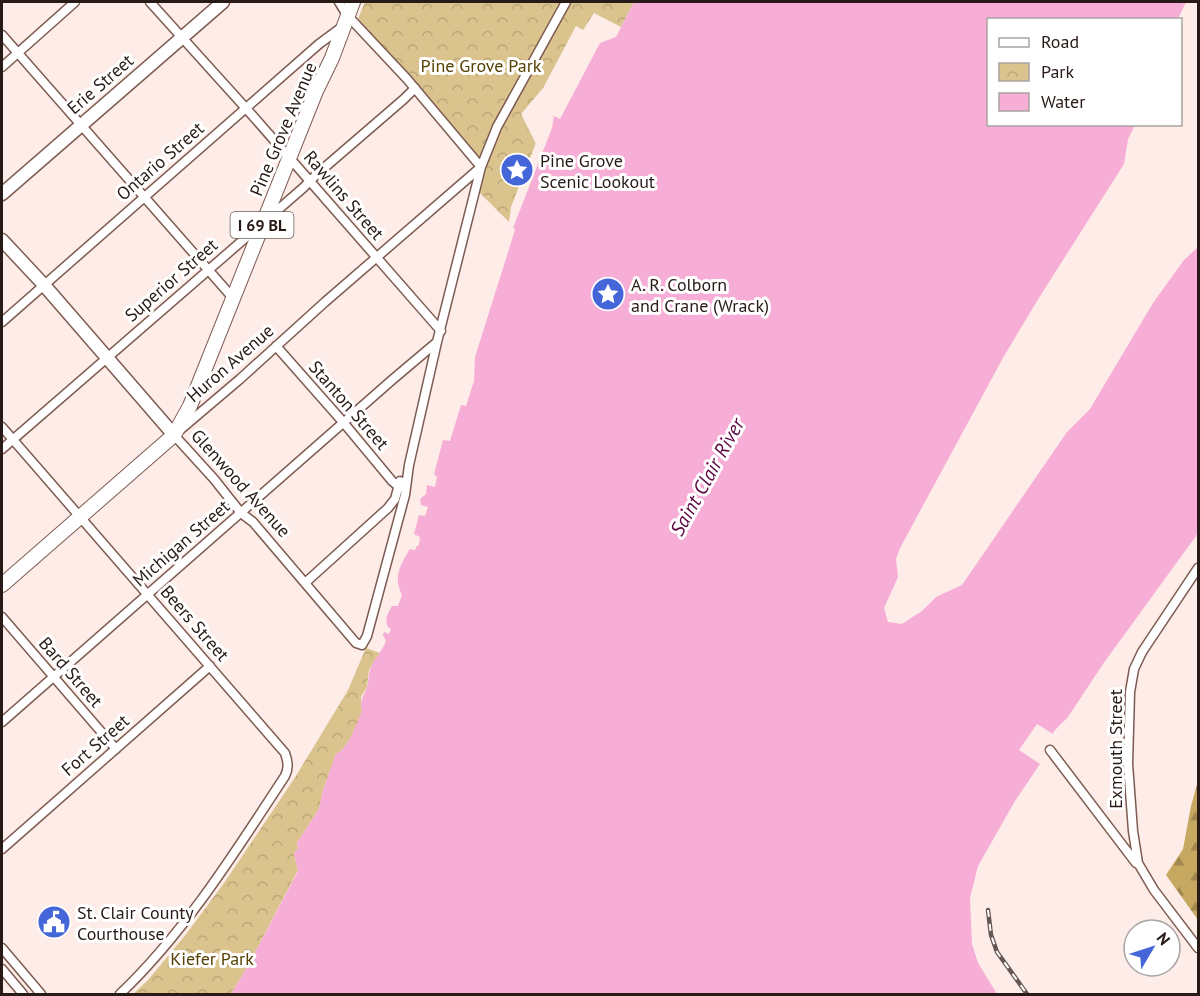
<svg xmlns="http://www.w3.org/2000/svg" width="1200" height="996" font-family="'PT Sans',sans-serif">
<defs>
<pattern id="forest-firs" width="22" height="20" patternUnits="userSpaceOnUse" patternTransform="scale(1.5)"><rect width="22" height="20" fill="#c7a860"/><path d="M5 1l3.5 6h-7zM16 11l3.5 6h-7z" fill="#a2884e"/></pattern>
<pattern id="park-crowns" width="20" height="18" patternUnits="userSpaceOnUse" patternTransform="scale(1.5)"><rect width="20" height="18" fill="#dac38d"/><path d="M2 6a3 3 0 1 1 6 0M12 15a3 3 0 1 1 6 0" fill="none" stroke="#bba779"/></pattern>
</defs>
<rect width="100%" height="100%" fill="#fdece7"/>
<path fill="url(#forest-firs)" d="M1198,781V920L1166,875L1183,849L1191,806Z"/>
<path fill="url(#park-crowns)" d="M365,2H634L621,27L594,13L583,30L576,26L543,88L521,114L537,146L513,207L509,222L479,192L486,167L358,19Z
M366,648L380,653L369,670L367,687L361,697V705L362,711L358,723L350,739L342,750L336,755L323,790L319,809L297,843L298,849L294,853L298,870L248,966L231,994H133L148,980L187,933L224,883L296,776L348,690Z"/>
<path fill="#f6add6" d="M634,2H1186L1178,19L988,20V124L1135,125L1128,139L1124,164L1037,301L1004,356L900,548L896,559L898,577L884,608L888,622L902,624L922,611L936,597L962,585L1067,432L1090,409L1153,303L1184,260L1198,247V529L1196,536L1103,664L1068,717L1054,731L1053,734L1037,724L1019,750L1040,764L1015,801L978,866L970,898L972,944L978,963L997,994H231L248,966L298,871L294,853L298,849L297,843L319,809L323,790L336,754L342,750L350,739L362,711C359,700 364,696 367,687C369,681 368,674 371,667C375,658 382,651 386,641L383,635L384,632L389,634L391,629L388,627C384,619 388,613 392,606H398L402,595C393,577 400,565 410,549L415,550L417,546L419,545L420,537L414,534L419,515L425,516L428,507L421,505L420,499L426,494L427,485L435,487L437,477L434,474L443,440L450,441L461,405L466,406L474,381L475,357L515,230L509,222L513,207L552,115L560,119L600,43L616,37Z"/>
<path fill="#fdece7" d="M552,115L554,116L552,128L513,228L509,222L511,207L537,140Z"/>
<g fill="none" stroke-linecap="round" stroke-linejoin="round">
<g stroke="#7e5b52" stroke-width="11">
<path id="street" d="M150,2L252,115L441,331
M339,2L347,15L407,79L481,167
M2,35L233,298
M2,67L75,2
M481,167L325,302L240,379L174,435L214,479L241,513L253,522L356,643L362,645L367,636L405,495L409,465L437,342L481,167L497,127L566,2
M2,322L319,44L342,27
M276,346L343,422L392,481L398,486
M2,427L285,753C288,762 289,768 285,776C235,852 186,931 120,994
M2,449L303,188L317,174L404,99L415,88
M1198,568L1142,652L1134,669L1130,692L1128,764L1133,831L1138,863L1154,890L1198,948
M305,583L388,508L395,499L400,481
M2,617L116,749
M2,722L392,380L437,342
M1050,750L1136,863
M2,849L210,666
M2,948L41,994
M2,969L23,994"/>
</g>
<g stroke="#7e5b52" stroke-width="15">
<path id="secondary" d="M2,194L223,2
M2,240L44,285L174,435"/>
</g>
<g stroke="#7e5b52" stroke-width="16">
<path id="primary" d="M2,585L174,435L190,406L316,91L332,58L353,2"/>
</g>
<use href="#street" stroke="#fff" stroke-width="8"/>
<use href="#secondary" stroke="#fff" stroke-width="12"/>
<use href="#primary" stroke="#fff" stroke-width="14"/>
<g stroke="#665753" stroke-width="4.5">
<path id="rail" d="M988,910L991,935L997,952L1027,994"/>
</g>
<use href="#rail" stroke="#fff" stroke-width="2" stroke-dasharray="7" stroke-linecap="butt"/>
</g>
<defs>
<g id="sight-disc" transform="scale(1.725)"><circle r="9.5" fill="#4466d8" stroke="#fff"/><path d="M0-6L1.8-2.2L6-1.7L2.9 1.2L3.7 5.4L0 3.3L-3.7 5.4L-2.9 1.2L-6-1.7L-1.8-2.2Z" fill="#fff"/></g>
<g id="civic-disc" transform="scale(1.725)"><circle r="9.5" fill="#4466d8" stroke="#fff"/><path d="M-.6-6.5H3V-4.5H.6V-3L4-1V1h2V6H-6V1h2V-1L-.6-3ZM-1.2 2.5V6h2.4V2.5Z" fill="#fff"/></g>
</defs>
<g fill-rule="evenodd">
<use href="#sight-disc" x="517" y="170"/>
<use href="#sight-disc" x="608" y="294"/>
<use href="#civic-disc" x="54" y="922"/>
</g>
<g text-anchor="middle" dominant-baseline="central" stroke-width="6" stroke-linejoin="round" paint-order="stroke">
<rect fill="#fff" stroke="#685f5c" stroke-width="1.5" x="230.5" y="212" width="63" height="26" rx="4.5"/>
<g font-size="16" font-weight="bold" fill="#281a16">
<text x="262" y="225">I 69 BL</text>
</g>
<g font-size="18" fill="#564103" stroke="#fff">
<text x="481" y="65">Pine Grove Park</text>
<text x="212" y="958">Kiefer Park</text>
</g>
<g font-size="18" fill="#281a16" stroke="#fff">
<text transform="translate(100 84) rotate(-41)">Erie Street</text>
<text transform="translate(283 129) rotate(-67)">Pine Grove Avenue</text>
<text transform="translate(160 161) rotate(-41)">Ontario Street</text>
<text transform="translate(344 195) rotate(49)">Rawlins Street</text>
<text transform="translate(171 280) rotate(-41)">Superior Street</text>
<text transform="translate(230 363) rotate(-41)">Huron Avenue</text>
<text transform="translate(349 405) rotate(49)">Stanton Street</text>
<text transform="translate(241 483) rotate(48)">Glenwood Avenue</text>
<text transform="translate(181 543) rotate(-41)">Michigan Street</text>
<text transform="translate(195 623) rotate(49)">Beers Street</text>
<text transform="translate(71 672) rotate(49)">Bard Street</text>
<text transform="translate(95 745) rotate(-41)">Fort Street</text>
<text transform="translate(1115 749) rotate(-90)">Exmouth Street</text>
</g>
<g font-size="18" fill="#281a16" stroke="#fff" text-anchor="start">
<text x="540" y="160">Pine Grove<tspan x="540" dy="21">Scenic Lookout</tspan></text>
<text x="631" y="284">A. R. Colborn<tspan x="631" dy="21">and Crane (Wrack)</tspan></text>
<text x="77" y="912">St. Clair County<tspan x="77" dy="21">Courthouse</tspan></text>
</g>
<g font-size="20" font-style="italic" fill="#5b0641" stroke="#fff">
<text transform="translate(707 477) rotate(-61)">Saint Clair River</text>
</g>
</g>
<rect width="1200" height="996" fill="none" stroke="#281a16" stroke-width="6"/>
<rect x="987" y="18" width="195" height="108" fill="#ffffff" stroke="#a9a3a2" stroke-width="1.5"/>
<rect x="999" y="38" width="30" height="9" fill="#ffffff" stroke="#a9a3a2" stroke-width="1.5"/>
<text x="1041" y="48" font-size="18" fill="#281a16">Road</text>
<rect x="999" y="63" width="30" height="18" fill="url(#park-crowns)" stroke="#a9a3a2" stroke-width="1.5"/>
<text x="1041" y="78" font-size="18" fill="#281a16">Park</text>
<rect x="999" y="93" width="30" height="18" fill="#f6add6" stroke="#a9a3a2" stroke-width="1.5"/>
<text x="1041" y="108" font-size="18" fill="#281a16">Water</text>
<g transform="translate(1152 948) rotate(51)"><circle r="28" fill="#ffffff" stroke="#a9a3a2" stroke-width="1.5"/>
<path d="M0-4.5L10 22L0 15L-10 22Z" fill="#4466d8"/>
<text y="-9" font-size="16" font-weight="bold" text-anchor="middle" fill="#281a16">N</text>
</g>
</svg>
